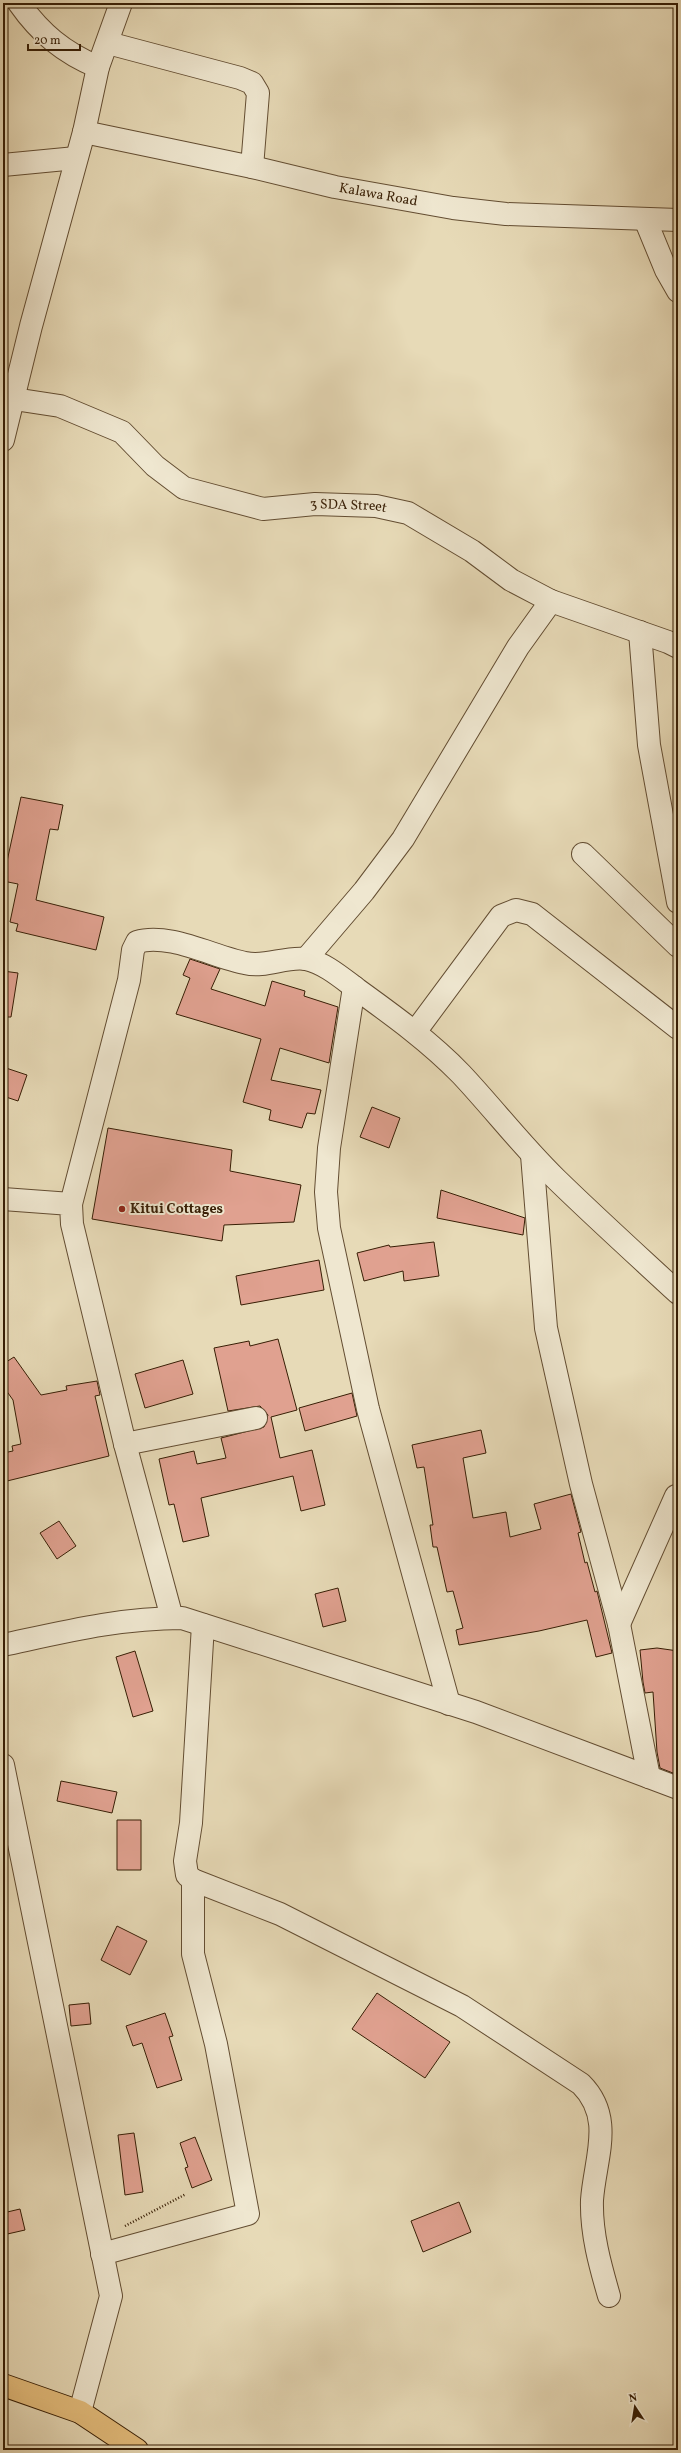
<svg xmlns="http://www.w3.org/2000/svg" width="681" height="2453" font-family="Vollkorn,serif">
<rect width="100%" height="100%" fill="#e7dab7"/>
<filter id="stains"><feTurbulence type="fractalNoise" baseFrequency=".005" numOctaves="4"/><feColorMatrix values="0 0 0 0 .2 0 0 0 0 .09 0 0 0 0 .02 0 0 0 .5 -.17"/></filter>
<radialGradient id="worn" r=".72"><stop offset=".6" stop-color="#630" stop-opacity="0"/><stop offset="1" stop-color="#630" stop-opacity=".3"/></radialGradient>
<path fill="#e0a190" stroke="#371e05" d="M21,797L63,805L58,830L50,829L36,900L104,917L96,950L16,931L18,924L10,922L18,884L3,881V865L6,866Z
M190,959L220,969L211,989L265,1006L272,981L305,991L304,996L338,1007L329,1063L280,1048L271,1080L321,1090L315,1114L307,1113L302,1128L269,1120L271,1110L243,1102L261,1039L176,1014L190,978L183,975Z
M3,971L18,973L11,1017H3Z
M3,1067L27,1075L18,1101L3,1096Z
M372,1107L400,1118L389,1148L360,1137Z
M108,1128L232,1150L230,1171L301,1185L294,1222L224,1225L222,1241L92,1219Z
M441,1190L525,1218L523,1235L437,1218Z
M434,1242L439,1276L404,1281L403,1271L364,1281L357,1253L389,1245L390,1247Z
M319,1260L324,1290L241,1305L236,1276Z
M278,1339L297,1410L271,1417L280,1458L312,1450L325,1505L301,1511L293,1476L201,1498L209,1536L183,1542L174,1504L169,1505L159,1459L194,1451L197,1464L226,1458L221,1438L264,1427L268,1415L260,1406L228,1411L214,1348L249,1341L250,1346Z
M14,1357L41,1395L67,1390L66,1386L97,1381L100,1395L95,1396L109,1456L3,1482V1453L13,1451L12,1446L21,1444L13,1400L3,1386V1364Z
M183,1360L193,1394L145,1408L135,1374Z
M352,1393L357,1416L305,1431L299,1408Z
M481,1430L486,1453L463,1458L473,1518L506,1512L510,1537L541,1529L534,1504L571,1494L581,1532L578,1533L585,1563L587,1562L595,1592L597,1591L612,1653L596,1657L587,1620L539,1631L459,1645L456,1630L463,1628L453,1591L447,1592L437,1547H433L430,1525H433L424,1467L417,1468L412,1445Z
M59,1521L76,1546L57,1559L40,1533Z
M338,1588L346,1621L323,1627L315,1594Z
M657,1648L678,1651V1775L660,1768L657,1752L653,1692L645,1693L643,1682L640,1650Z
M135,1651L153,1711L133,1717L116,1657Z
M61,1781L117,1792L112,1813L57,1801Z
M117,1820H141V1870H117Z
M117,1926L147,1941L130,1975L101,1960Z
M377,1993L450,2042L425,2078L352,2029Z
M89,2003L91,2024L71,2026L69,2005Z
M165,2013L173,2036L169,2037L182,2080L157,2088L142,2043L133,2046L126,2026Z
M134,2133L143,2192L125,2195L118,2135Z
M195,2137L212,2180L192,2188L185,2168L188,2167L180,2143Z
M459,2202L471,2232L423,2252L411,2221Z
M20,2209L25,2230L3,2235V2213Z"/>
<g fill="none" stroke-linecap="round" stroke-linejoin="round">
<g stroke="#634d32" stroke-width="24">
<g id="minor">
<path d="M19,3C40,33 64,53 98,67"/>
<path d="M108,43L240,78L252,83L258,93L252,167"/>
<path id="s1" d="M84,132L252,167L335,187L453,208L506,214L678,220"/>
<path d="M3,165L76,158"/>
<path d="M645,219L666,270L678,291"/>
<path id="s2" d="M14,399L60,406L122,432L155,466L184,488L263,509L315,504L376,506L408,513L472,551L511,580L551,601L668,642L678,647"/>
<path d="M3,440L31,326L84,132L98,67L121,3"/>
<path d="M640,632L649,745L678,902"/>
<path d="M583,854L678,946"/>
<path d="M306,959L364,891L403,839L518,647L551,601"/>
<path d="M354,987L329,1148L326,1192L329,1228L368,1409L449,1704"/>
<path d="M415,1032L501,916L516,910L532,914L678,1028"/>
<path d="M532,1155L546,1328L581,1484L619,1624L649,1777"/>
<path d="M3,1199L71,1204L72,1224L125,1444L172,1618"/>
<path d="M71,1204L129,980L133,950L137,942C168,932 214,957 245,963C266,968 285,956 306,959C325,963 343,979 358,990C394,1016 430,1042 461,1074C493,1108 522,1146 556,1179C596,1218 637,1255 678,1293"/>
<path d="M125,1444L256,1418"/>
<path d="M619,1624L676,1496"/>
<path d="M203,1625L191,1823L185,1861L187,1875L193,1880L280,1914L462,2006L581,2084C615,2118 595,2158 592,2200C591,2233 600,2265 609,2296"/>
<path d="M3,1645C64,1632 119,1618 182,1618L476,1712L678,1788"/>
<path d="M3,1765L111,2296L80,2412"/>
<path d="M102,2254L248,2214L216,2044L193,1954V1880"/>
</g>
</g>
<g stroke="#371e05" stroke-width="24">
<path id="major" d="M3,2385L80,2412L137,2450"/>
</g>
<path stroke="#371e05" stroke-width="2.5" stroke-dasharray="1 2" stroke-linecap="butt" d="M125,2226L186,2194"/>
<use href="#minor" stroke="#efe7d0" stroke-width="22"/>
<use href="#major" stroke="#e4bd7c" stroke-width="22"/>
</g>
<circle fill="#8f2418" stroke="#efe7d0" stroke-width="1.5" cx="122" cy="1209" r="4"/>
<g text-anchor="middle" dominant-baseline="central" stroke-width="4" stroke-linejoin="round" paint-order="stroke">
<g font-size="14" fill="#371e05" stroke="#efe7d0">
<text stroke="none"><textPath href="#s1" startOffset="301">Kalawa Road</textPath></text>
<text stroke="none"><textPath href="#s2" startOffset="365">3 SDA Street</textPath></text>
</g>
<g font-size="14" font-weight="bold" fill="#371e05" stroke="#efe7d0" text-anchor="start">
<text x="130" y="1209">Kitui Cottages</text>
</g>
</g>
<rect width="681" height="2453" fill="none" stroke="#e7dab7" stroke-width="16"/>
<rect x="4" y="4" width="673" height="2445" fill="none" stroke="#371e05" stroke-width="2"/>
<rect x="8" y="8" width="665" height="2437" fill="none" stroke="#371e05"/>
<g transform="translate(635 2407) rotate(348)" stroke="#efe7d0" stroke-width="3" paint-order="stroke">
<path d="M0-3L7 15L0 10L-7 15Z" fill="#371e05"/>
<text y="-6" font-size="11" font-weight="bold" text-anchor="middle" fill="#371e05">N</text>
</g>
<path d="M28 44v6h52v-6" fill="none" stroke="#371e05" stroke-width="2"/>
<text x="34" y="44" font-size="12" fill="#371e05" stroke="#efe7d0" stroke-width="3" paint-order="stroke">20 m</text>
<rect width="100%" height="100%" filter="url(#stains)"/>
<rect width="100%" height="100%" fill="url(#worn)"/>
</svg>
